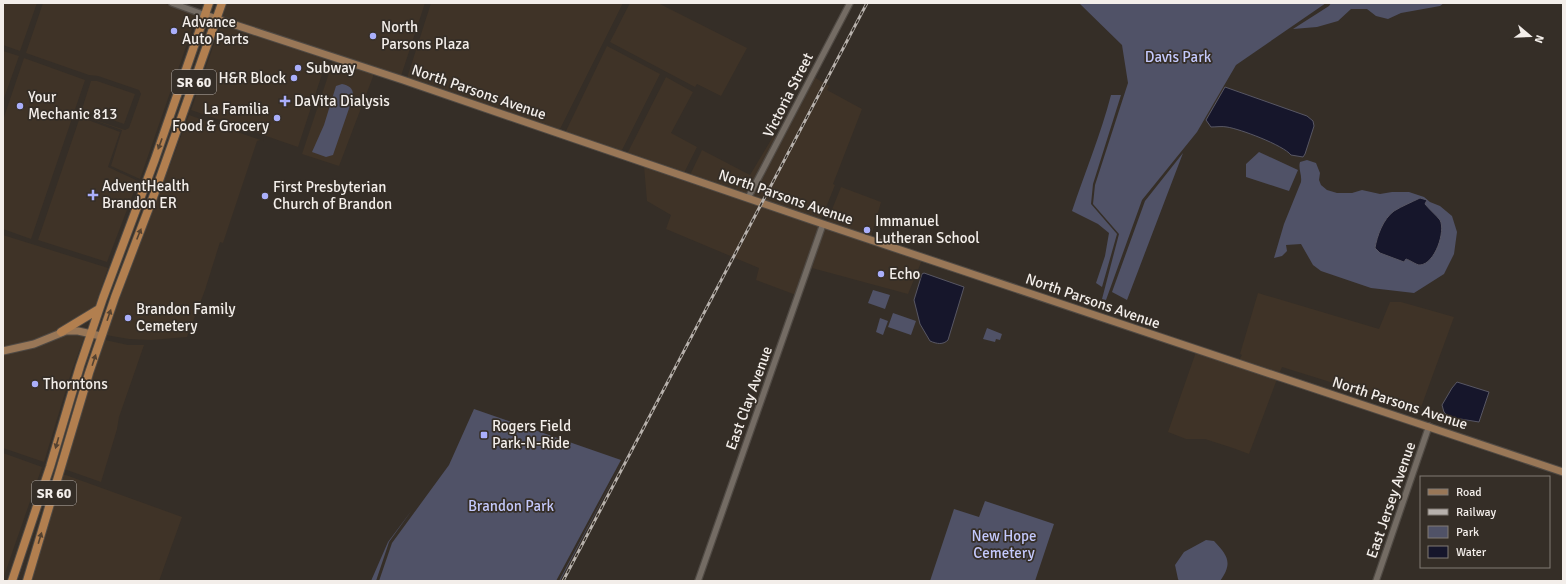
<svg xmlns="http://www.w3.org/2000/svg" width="1566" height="584" font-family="Signika,sans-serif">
<rect width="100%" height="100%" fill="#352e27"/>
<path fill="#3f3327" d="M3,3H37L20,51L3,45Z
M43,3H164L197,15L140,179L111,166L122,130L80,115L125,130L129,128L141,94L139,90L98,76L89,75L26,53Z
M227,3H425L401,76L222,18Z
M431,3H623L559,131L407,78Z
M630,3H658L747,48L721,96L697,84L695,87L610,42Z
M221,24L327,59L298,147L191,110Z
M607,46L660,74L621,152L565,133Z
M3,51L19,56L3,101Z
M24,58L85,80L31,239L3,229V120Z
M333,61L399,82L374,74L339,166L302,154Z
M666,77L693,92L671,133L697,147L684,173L627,154Z
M814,77L829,86L827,90L862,109L833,184L835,185L821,220L752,197Z
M91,81H97L135,94L124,124L82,109Z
M189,115L266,142L260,140L257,141L223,243L220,242L205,290L187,337L151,340L129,339L106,335Z
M80,117L120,132L108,167L138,181L107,262L38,240Z
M774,135L777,136L746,195L690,175L702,150L750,175Z
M644,166L820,225L796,295L756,280L759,268L666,229L671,215L647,201Z
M841,187L881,202L871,237L827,222Z
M825,227L922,260L908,294L812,268Z
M3,235L108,268L94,309L59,330L33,341L3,348Z
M1258,293L1379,329L1390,302H1401L1454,317L1420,410L1282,367L1279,374L1232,358L1239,360L1242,355L1240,354Z
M67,334L85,335L71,373L44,462L3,448V354Z
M105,340L128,345H144L119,417L117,429L101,482L64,469L83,406Z
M1196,352L1277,379L1249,454L1233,448L1205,439H1186L1168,432Z
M3,453L42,467L3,579Z
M63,474L182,517L159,581H30Z"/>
<path fill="#505267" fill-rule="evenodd" d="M1079,3H1326L1236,65L1197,132L1142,200L1106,300L1102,299L1119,234L1093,204L1095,185L1128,83L1122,45Z
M1331,3H1444L1440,6L1401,13L1388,19L1376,16L1367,9H1351L1338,21L1317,27L1293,29L1329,6Z
M342,84C349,85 354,89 353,97L333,155L326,157L312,152L324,125L336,86Z
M1111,95H1121L1093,184L1091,204L1117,234L1102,287L1096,283L1105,256L1109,233L1098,224L1072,211C1085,172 1101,134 1111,95Z
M1259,152L1298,170L1289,191L1246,177V164Z
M1183,153L1127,300L1112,292L1145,201Z
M1307,160L1316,163L1320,173L1319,180L1321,185L1327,190L1337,193H1352L1362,190L1380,194L1392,192H1409L1424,197L1430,202L1440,206L1452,216L1457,232L1454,254L1444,274L1414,293L1371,288L1321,271L1313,265L1301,244L1286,245L1287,251L1282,256L1274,258L1284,224L1301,182C1302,174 1298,169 1300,162ZM1420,198L1432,213L1439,219L1441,231L1437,246L1419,265L1406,259Z
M873,290L890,295L885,309L868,303Z
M893,313L916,321L911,335L888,327Z
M880,318L888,321L883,335L876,332Z
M987,328L1002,334L1000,340L996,339L995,342L983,339Z
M474,409L621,460L556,581H379L392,543L449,465Z
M622,462L560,581H559Z
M985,501L1054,524L1035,581H930L954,509L979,517Z
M412,510L389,542L376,581H371L388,542Z
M1206,540L1214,541C1228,556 1233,563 1220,581H1179L1178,579L1175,565L1184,552Z"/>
<path fill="#16162b" stroke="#585764" d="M1225,87L1307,116L1313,121L1314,126L1305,154L1303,157L1291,155C1283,145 1240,129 1227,127C1222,126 1216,127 1211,127L1206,120Z
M1420,198L1427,200L1425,204C1429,209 1436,215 1440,220C1446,231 1435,264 1420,265C1416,265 1410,260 1406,259L1404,262L1380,253L1375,248C1377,236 1383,219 1394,211C1402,206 1412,202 1420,198Z
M924,273L964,287L948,340C943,345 937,344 930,341L920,324L914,300L922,274Z
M1457,382L1489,392L1479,422L1448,417L1444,412L1442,405L1452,388Z"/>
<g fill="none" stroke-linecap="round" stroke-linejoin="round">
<g stroke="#504a44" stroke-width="8">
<path id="minor" d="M172,3L205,15
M748,198L850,3
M698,581L823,224
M1376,581L1429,426"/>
</g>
<g stroke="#504a44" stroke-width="9">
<path id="major" d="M205,15L403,80L823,224L1563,472
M3,351L34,344L66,331H78L101,336"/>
</g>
<g stroke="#504a44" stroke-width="10">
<path id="highway" d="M61,332L99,309
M12,581L50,467L80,366L103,298L155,159L209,3
M27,581L89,373L115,297L155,192L222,3"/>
</g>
<use href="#minor" stroke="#746c64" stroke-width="5.5"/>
<use href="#major" stroke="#997757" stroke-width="7"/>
<use href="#highway" stroke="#b27f4f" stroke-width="8"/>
<g stroke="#b7b1ac" stroke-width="3">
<path id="rail" d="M563,581L867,3"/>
</g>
<use href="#rail" stroke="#352e27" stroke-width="1.5" stroke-dasharray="4.5" stroke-linecap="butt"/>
</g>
<defs><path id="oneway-solid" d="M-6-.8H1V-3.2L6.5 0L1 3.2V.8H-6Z"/></defs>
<g fill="#544231">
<use href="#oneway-solid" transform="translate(160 144) rotate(110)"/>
<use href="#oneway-solid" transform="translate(139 234) rotate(-68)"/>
<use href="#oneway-solid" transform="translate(109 315) rotate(-71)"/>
<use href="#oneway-solid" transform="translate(94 360) rotate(-72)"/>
<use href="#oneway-solid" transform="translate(57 443) rotate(106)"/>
<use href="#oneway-solid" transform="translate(40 538) rotate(-73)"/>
</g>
<g fill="#aaaffb" stroke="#352e27" stroke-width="1.5">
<circle cx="174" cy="31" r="4"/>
<circle cx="373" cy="36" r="4"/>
<circle cx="298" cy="68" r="4"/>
<circle cx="294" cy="78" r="4"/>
<path d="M283 95h4v4h4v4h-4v4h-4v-4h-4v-4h4z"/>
<circle cx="20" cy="106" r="4"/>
<circle cx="277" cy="118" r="4"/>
<path d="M91 189h4v4h4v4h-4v4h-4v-4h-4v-4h4z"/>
<circle cx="265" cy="196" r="4"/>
<circle cx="867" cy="230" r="4"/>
<circle cx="881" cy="274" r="4"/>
<circle cx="128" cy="318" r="4"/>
<circle cx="35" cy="384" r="4"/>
<rect x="480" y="431" width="8" height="8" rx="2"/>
</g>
<g text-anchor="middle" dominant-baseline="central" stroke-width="3.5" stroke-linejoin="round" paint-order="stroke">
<g fill="#352e27" stroke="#bab4b0" stroke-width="1">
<rect x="172" y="70" width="44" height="24" rx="3"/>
<rect x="32" y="481" width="44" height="24" rx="3"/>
</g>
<g font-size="14" font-weight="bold" fill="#f3eeea">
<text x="194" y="82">SR 60</text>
<text x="54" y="493">SR 60</text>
</g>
<g font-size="15" fill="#f3eeea" stroke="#352e27" text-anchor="start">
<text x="182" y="22">Advance<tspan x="182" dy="17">Auto Parts</tspan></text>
<text x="381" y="27">North<tspan x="381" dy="17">Parsons Plaza</tspan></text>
<text x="306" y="68">Subway</text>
<text x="286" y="78" text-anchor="end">H&amp;R Block</text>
<text x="28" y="97">Your<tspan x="28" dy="17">Mechanic 813</tspan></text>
<text x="294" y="101">DaVita Dialysis</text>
<text x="269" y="109" text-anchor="end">La Familia<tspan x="269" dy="17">Food &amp; Grocery</tspan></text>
<text x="102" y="186">AdventHealth<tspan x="102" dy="17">Brandon ER</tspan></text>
<text x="273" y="187">First Presbyterian<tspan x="273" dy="17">Church of Brandon</tspan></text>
<text x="875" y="221">Immanuel<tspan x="875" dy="17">Lutheran School</tspan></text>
<text x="889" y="274">Echo</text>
<text x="136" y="309">Brandon Family<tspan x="136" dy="17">Cemetery</tspan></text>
<text x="43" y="384">Thorntons</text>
<text x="492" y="426">Rogers Field<tspan x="492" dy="17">Park-N-Ride</tspan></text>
</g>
<g font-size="15" fill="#c4c9fc" stroke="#352e27">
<text x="1178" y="57">Davis Park</text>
<text x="511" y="506">Brandon Park</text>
<text x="1004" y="536">New Hope<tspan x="1004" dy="17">Cemetery</tspan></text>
</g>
<g font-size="15" fill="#f3eeea" stroke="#352e27">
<text transform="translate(479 92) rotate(19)">North Parsons Avenue</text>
<text transform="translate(788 95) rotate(-63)">Victoria Street</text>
<text transform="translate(786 197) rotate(19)">North Parsons Avenue</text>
<text transform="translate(1093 301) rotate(19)">North Parsons Avenue</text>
<text transform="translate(749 398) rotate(-70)">East Clay Avenue</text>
<text transform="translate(1400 403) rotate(18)">North Parsons Avenue</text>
<text transform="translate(1391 500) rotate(-71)">East Jersey Avenue</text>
</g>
</g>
<rect width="1566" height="584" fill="none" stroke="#f3eeea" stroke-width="8"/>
<rect x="1420" y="476" width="130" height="92" fill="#352e27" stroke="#817b75"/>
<rect x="1428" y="489" width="20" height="6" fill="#997757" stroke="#817b75"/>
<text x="1456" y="496" font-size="12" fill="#f3eeea">Road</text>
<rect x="1428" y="509" width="20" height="6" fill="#b7b1ac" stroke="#817b75"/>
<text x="1456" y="516" font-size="12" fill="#f3eeea">Railway</text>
<rect x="1428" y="526" width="20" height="12" fill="#505267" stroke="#817b75"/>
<text x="1456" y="536" font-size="12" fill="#f3eeea">Park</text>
<rect x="1428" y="546" width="20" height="12" fill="#16162b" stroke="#817b75"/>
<text x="1456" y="556" font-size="12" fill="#f3eeea">Water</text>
<g transform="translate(1530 36) rotate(109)" stroke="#352e27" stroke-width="3" paint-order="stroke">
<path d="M0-3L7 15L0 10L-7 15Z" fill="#f3eeea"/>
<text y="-6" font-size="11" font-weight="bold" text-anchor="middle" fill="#f3eeea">N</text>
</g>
</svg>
